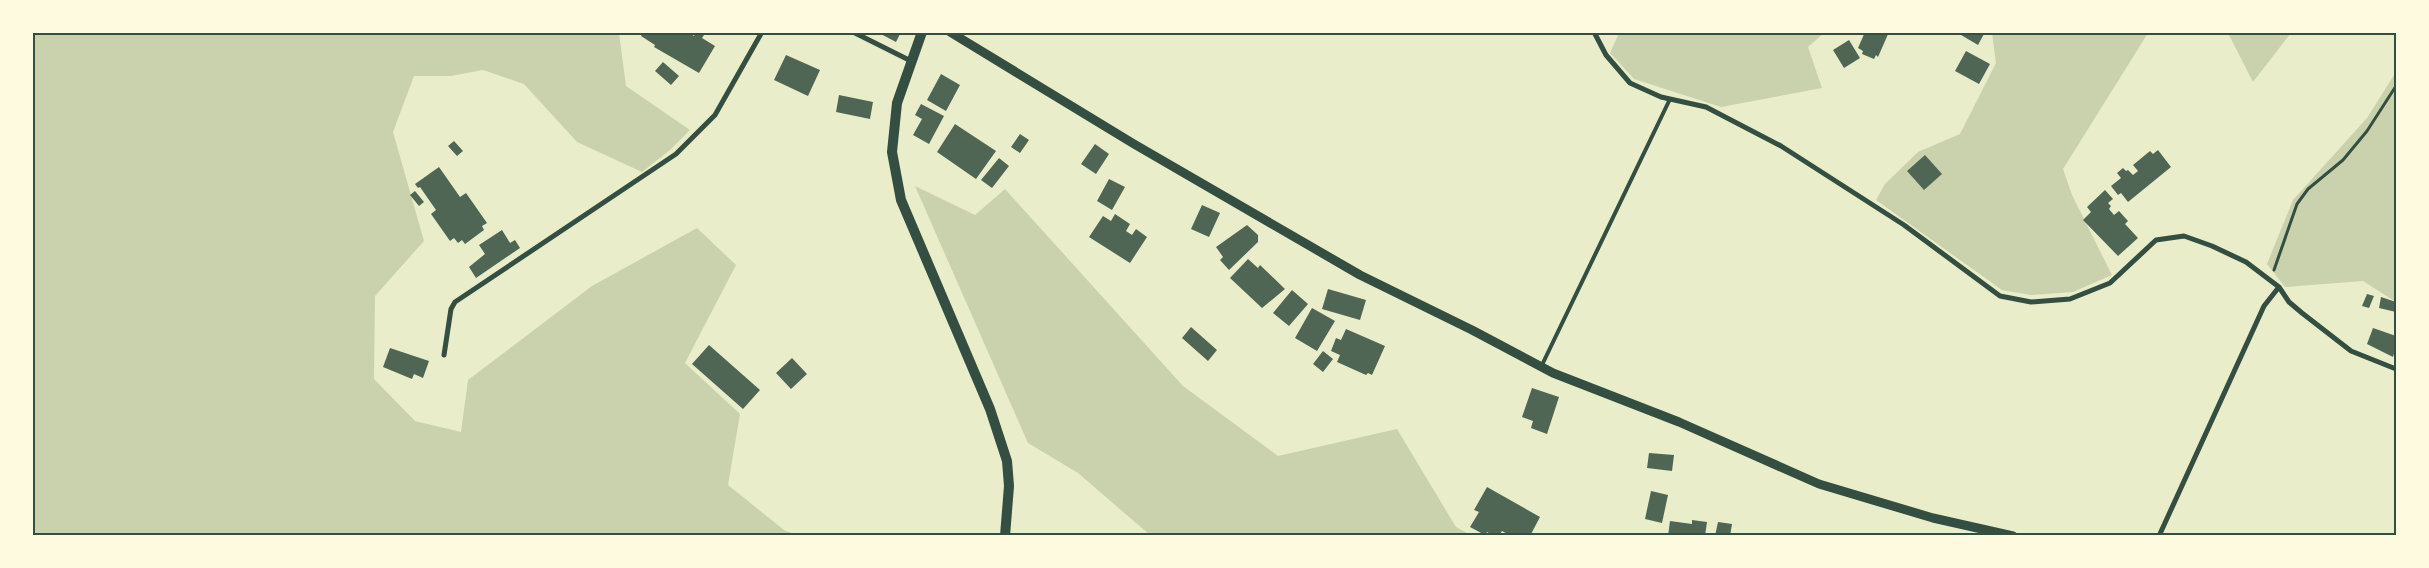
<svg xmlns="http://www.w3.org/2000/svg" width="2429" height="568" font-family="Helvetica,sans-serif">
<rect width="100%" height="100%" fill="#e9edc9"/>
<path fill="#cad2ad" d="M32,33H619L626,86L690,130L670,150L642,172L577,142L524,84L483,70L451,76H414L393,132L424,241L375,296L374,379L415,421L461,432L468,380L592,286L697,228L736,265L685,363L740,414L728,485L784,530L796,535H33Z
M1619,33H1824L1808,47L1822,88L1721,107L1634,79L1610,53Z
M1992,33H2148L2063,169L2072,195L2112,275L2073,292L2031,295L2002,290L1876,200L1885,184L1918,152L1960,134L1996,63Z
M2222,33H2291L2253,82L2229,35Z
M2396,72V302L2363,281L2285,287L2267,264L2293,200L2367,118Z
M915,186L975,215L1005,189L1183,386L1278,456L1397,429L1456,527L1471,535H1150L1078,473L1028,443Z"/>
<path fill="#4f6655" d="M643,32H688L694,36L696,32H701L704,35L702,38L715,46L699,73L654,47L655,45L641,36Z
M877,32H901L896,42Z
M1865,32H1889L1878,57L1876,55L1874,59L1862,54L1863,51L1858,48Z
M1956,32H1985L1978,45Z
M1849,40L1860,58L1844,68L1833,50Z
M1966,51L1990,64L1979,84L1955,71Z
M786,55L820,70L808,96L774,80Z
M663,62L679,76L671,85L655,71Z
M941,74L960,85L946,111L927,100Z
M839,95L873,102L870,119L836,112Z
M921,104L944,116L929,144L913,135L922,119L915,115Z
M955,124L996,151L976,179L937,152Z
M1020,134L1029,140L1020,153L1011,147Z
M454,141L463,151L457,156L448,146Z
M1095,144L1109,154L1096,174L1081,164Z
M2158,150L2171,167L2128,202L2121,193L2118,195L2111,186L2121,178L2117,173L2123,168L2126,171L2128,170L2133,175L2138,171L2133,165L2150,151L2153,154Z
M1925,155L1942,174L1924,190L1907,171Z
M999,158L1009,166L992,188L981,180Z
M439,167L460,197L466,193L487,223L482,226L484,230L465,244L462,240L458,243L454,238L450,241L431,214L436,210L420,187L418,188L415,184Z
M1109,179L1125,187L1112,210L1097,201Z
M2105,190L2113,199L2108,203L2111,206L2109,209L2114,215L2119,211L2128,221L2125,224L2138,238L2118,256L2083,220L2091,212L2087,207Z
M415,191L424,202L419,206L410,195Z
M1202,205L1220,213L1209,237L1191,229Z
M1115,214L1130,224L1126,231L1132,235L1136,229L1147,237L1130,263L1089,237L1103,216L1111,221Z
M1247,225L1258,235V242L1229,270L1220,260L1223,257L1216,247Z
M502,230L510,243L515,240L520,248L476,278L469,267L485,254L479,245Z
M1248,259L1258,268L1260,265L1285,289L1262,308L1230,278Z
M1328,289L1366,300L1360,320L1322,309Z
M1292,290L1308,304L1289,326L1273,313Z
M2367,294L2374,296L2369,308L2362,306Z
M2381,297L2396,302V312L2379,308Z
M1312,308L1335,321L1317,351L1295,338Z
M1191,327L1217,350L1208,361L1182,338Z
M2373,328L2396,336V347L2393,357L2367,344Z
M1346,329L1385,346L1372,375L1368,373L1366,375L1337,362L1340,355L1331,351L1336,338L1341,340Z
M709,345L760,390L743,409L692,364Z
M390,348L429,361L423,378L414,374L412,379L383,367Z
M1323,351L1333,359L1323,372L1313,364Z
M792,358L807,374L791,389L776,373Z
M1532,388L1559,397L1547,434L1531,428L1533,421L1522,417Z
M1649,453L1674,455L1672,471L1647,468Z
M1487,487L1540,517L1530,536H1511L1502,531L1499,536H1493L1487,532L1485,535L1470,527L1479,512L1474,510Z
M1651,491L1668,495L1662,523L1645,519Z
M1692,520L1707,522L1705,536H1668L1670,521L1692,524Z
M1718,522L1732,524L1730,536H1715Z"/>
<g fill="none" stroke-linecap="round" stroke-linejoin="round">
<path stroke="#344e41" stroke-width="3" d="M2274,270L2297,204L2308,189L2343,160L2367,131L2396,86"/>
<path stroke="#344e41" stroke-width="4" d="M1541,367L1670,99"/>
<path stroke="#344e41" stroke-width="5" d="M853,32L911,61
M1594,32L1606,55L1630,83L1661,97L1706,107L1781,146L1904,225L2000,296L2031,302L2070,299L2110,283L2156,240L2184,236L2212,246L2246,262L2279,287L2289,302L2302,313L2351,351L2396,369
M444,355L451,309L455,302L676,154L715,115L762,32
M2159,536L2264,306L2279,287"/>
<path stroke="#344e41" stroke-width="9" d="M950,32L1134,144L1360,275L1472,330L1553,373L1679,422L1819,484L1933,518L2013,536"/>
<path stroke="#344e41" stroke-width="10" d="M922,32L897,103L892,152L901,200L990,409L1007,461L1009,486L1005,536"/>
</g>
<rect width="2429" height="568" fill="none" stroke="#fefae0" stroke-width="68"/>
<rect x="34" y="34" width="2361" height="500" fill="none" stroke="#344e41" stroke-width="2"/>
</svg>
